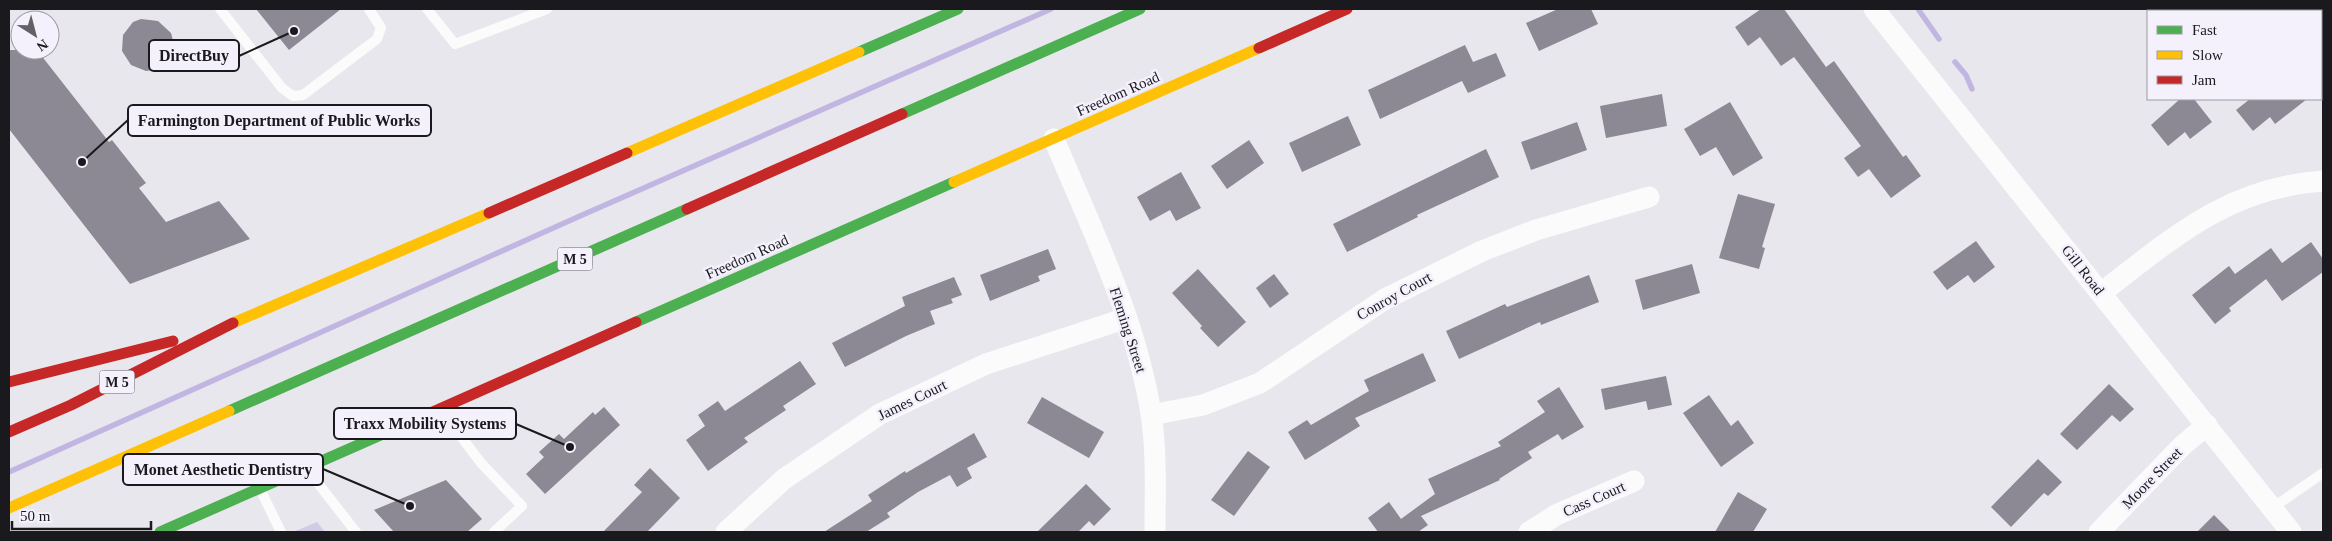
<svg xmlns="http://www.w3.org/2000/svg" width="2332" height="541" font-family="Georgia,serif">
<rect width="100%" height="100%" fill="#e8e7ed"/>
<path fill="#d1cce4" d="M317,522L325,532H293Z"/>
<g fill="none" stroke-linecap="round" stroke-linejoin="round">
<path stroke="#c1b6e2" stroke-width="5.5" d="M1918,9L1939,39
M1955,62L1966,75L1972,89
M9,472L580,216L1051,9"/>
</g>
<path fill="#8c8894" d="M256,9H341L289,50Z
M1558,9H1591L1598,24L1539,51L1526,23Z
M1761,9H1784L1826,67L1834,61L1903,157L1906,155L1921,176L1891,198L1869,169L1858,177L1844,158L1861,146L1794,57L1781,66L1760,37L1748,46L1735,27Z
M141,19L158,21L171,33L174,44L199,55L172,56L163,66L155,70L146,71L131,65L122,51L123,35L133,22Z
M1465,45L1473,62L1496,53L1506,76L1468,93L1462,81L1380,119L1368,90Z
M9,50H37L109,142L112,140L146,183L139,188L166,222L219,201L250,239L130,284L9,129Z
M1662,94L1667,126L1606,138L1600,106Z
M2180,99H2194L2212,122L2190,139L2185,132L2168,146L2151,125Z
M2250,99H2307L2275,124L2270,117L2253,131L2236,110Z
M1730,102L1763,158L1733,176L1716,147L1700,156L1684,129Z
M1348,116L1361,145L1302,172L1289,143Z
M1577,122L1587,150L1531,170L1521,142Z
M1249,140L1264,163L1227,189L1211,166Z
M1486,149L1499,177L1417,215L1418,217L1347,252L1333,224Z
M1181,172L1201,208L1176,221L1170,210L1150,221L1137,197Z
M1738,194L1775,204L1762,247L1765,248L1759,269L1719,258Z
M1976,241L1995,267L1974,283L1968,275L1947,290L1933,272Z
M2311,242L2323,259V272L2282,301L2266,279L2229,308L2231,311L2215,324L2192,295L2229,266L2235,274L2271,248L2282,263Z
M1048,249L1056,269L1038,276L1040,281L990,301L980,275Z
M1692,264L1700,293L1643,310L1635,280Z
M1198,269L1246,322L1218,347L1200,328L1202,326L1172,293Z
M1274,274L1289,294L1270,308L1256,288Z
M1589,275L1599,302L1541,325L1540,322L1459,359L1446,331L1505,304L1507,307Z
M954,277L962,295L951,299L953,303L930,311L935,324L906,336L845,367L832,343L905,306L902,297Z
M1423,353L1436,381L1355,418L1360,426L1305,460L1288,432L1307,420L1311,425L1369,391L1364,380Z
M800,361L816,384L783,406L786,410L744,438L748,442L708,471L686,440L705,426L698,415L718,401L725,411Z
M1666,376L1672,405L1648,410L1646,401L1605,410L1601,389Z
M2109,384L2134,409L2120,422L2112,415L2077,450L2060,434Z
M1559,387L1584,427L1562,440L1558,434L1528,452L1532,458L1499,479L1500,480L1421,516L1428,525L1418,532H1378L1368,518L1389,502L1401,519L1435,494L1428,479L1501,446L1498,442L1545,412L1537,401Z
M1709,395L1731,426L1738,420L1754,443L1721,467L1683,413Z
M1042,397L1104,432L1089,458L1027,423Z
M604,407L620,425L545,494L526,474L544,457L539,452L559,434L564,439L593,412L595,415Z
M974,433L987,457L967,468L972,478L957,487L950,475L918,492L887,513L890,517L866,532H824L872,501L868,495L905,471L906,473Z
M1248,451L1270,467L1234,516L1211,500Z
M2038,459L2062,482L2048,496L2044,493L2011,527L1991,507Z
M650,468L680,498L647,532H603L642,492L634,485Z
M446,480L482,519L467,532H394L374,510Z
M1086,484L1111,509L1094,526L1089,521L1078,532H1037Z
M1738,492L1767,509L1753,532H1715Z
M2214,515L2231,532H2197Z"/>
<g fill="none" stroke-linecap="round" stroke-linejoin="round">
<path stroke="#fcfbfc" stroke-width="10" d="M220,9L282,88L293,96L303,95L377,39L381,28L369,9
M427,9L455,44L547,9
M441,410L481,463L522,506L494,532
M306,468L356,532
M260,489L281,532
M2272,508L2323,473"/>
<path stroke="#fcfbfc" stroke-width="21" d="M1874,9L2291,532
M1054,139C1091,228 1136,318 1151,414C1157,453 1155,493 1155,532
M2101,293C2174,237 2227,188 2323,181
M1151,415L1203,405L1260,383L1385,299L1482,251L1536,230L1649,197
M726,532L784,479L880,414L986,364L1127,318
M1529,532L1556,515L1634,481
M2099,532L2182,446L2207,425"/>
<path stroke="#4caf50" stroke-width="11" d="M859,52L958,9
M902,114L1140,9
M636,322L954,182
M229,411L687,209
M160,532L383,434"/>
<path stroke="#ffc107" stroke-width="11" d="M627,153L859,52
M954,182L1259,48
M233,323L489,213
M9,508L229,411"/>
<path stroke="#c62828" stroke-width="11" d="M1259,48L1347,9
M687,209L902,114
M489,213L627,153
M9,382L173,341
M9,432L71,405L233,323
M383,434L636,322"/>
</g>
<g text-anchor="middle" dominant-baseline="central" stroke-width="5" stroke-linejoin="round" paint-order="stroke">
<g fill="#f4f1fd" stroke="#5b5a60" stroke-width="1">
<rect x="557.5" y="247.5" width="35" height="23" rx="4"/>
<rect x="99.5" y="370.5" width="35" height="23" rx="4"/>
</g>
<g font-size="14" font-weight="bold" fill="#1a191d">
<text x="575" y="259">M 5</text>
<text x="117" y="382">M 5</text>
</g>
<g font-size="15" fill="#1a191d" stroke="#f4f1fd">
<text transform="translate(1118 94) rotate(-24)">Freedom Road</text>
<text transform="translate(747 257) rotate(-24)">Freedom Road</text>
<text transform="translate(2083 270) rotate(52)">Gill Road</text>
<text transform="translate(1394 296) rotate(-29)">Conroy Court</text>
<text transform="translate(1128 330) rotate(72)">Fleming Street</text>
<text transform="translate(912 400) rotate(-26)">James Court</text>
<text transform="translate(2152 478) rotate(-46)">Moore Street</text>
<text transform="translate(1594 499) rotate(-24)">Cass Court</text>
</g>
</g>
<path fill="none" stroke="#1a191d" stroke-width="2" d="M294 31L239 56M82 162L128 120M570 447L516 424M410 506L323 469"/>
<g fill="#1a191d" stroke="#f4f1fd" stroke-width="2">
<circle cx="294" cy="31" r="5"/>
<circle cx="82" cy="162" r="5"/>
<circle cx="570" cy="447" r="5"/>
<circle cx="410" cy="506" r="5"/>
</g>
<g fill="#f4f1fd" stroke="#1a191d" stroke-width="2">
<rect x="149" y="40" width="90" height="31" rx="5"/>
<rect x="128" y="105" width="303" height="31" rx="5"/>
<rect x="334" y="408" width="182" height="31" rx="5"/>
<rect x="123" y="454" width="200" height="31" rx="5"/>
</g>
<g font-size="16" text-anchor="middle" font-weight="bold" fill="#1a191d">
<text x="194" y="61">DirectBuy</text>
<text x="279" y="126">Farmington Department of Public Works</text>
<text x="425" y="429">Traxx Mobility Systems</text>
<text x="223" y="475">Monet Aesthetic Dentistry</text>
</g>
<rect width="2332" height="541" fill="none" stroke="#1a191d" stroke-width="20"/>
<rect x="2147" y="10" width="175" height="90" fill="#f4f1fd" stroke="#9d9ba3"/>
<rect x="2157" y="26" width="25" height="8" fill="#4caf50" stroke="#9d9ba3"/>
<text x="2192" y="35" font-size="15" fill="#1a191d">Fast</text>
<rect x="2157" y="51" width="25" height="8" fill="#ffc107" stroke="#9d9ba3"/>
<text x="2192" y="60" font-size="15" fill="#1a191d">Slow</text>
<rect x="2157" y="76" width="25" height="8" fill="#c62828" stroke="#9d9ba3"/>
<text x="2192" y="85" font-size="15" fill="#1a191d">Jam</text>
<g transform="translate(35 35) rotate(144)"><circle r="24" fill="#f4f1fd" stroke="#9d9ba3"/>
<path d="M0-4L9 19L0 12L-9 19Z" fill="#626166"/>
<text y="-8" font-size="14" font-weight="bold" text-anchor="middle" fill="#1a191d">N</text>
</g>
<path d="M12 521v8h139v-8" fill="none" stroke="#1a191d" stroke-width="2.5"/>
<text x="20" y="521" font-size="15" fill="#1a191d" stroke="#f4f1fd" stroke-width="4" paint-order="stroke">50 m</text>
</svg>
